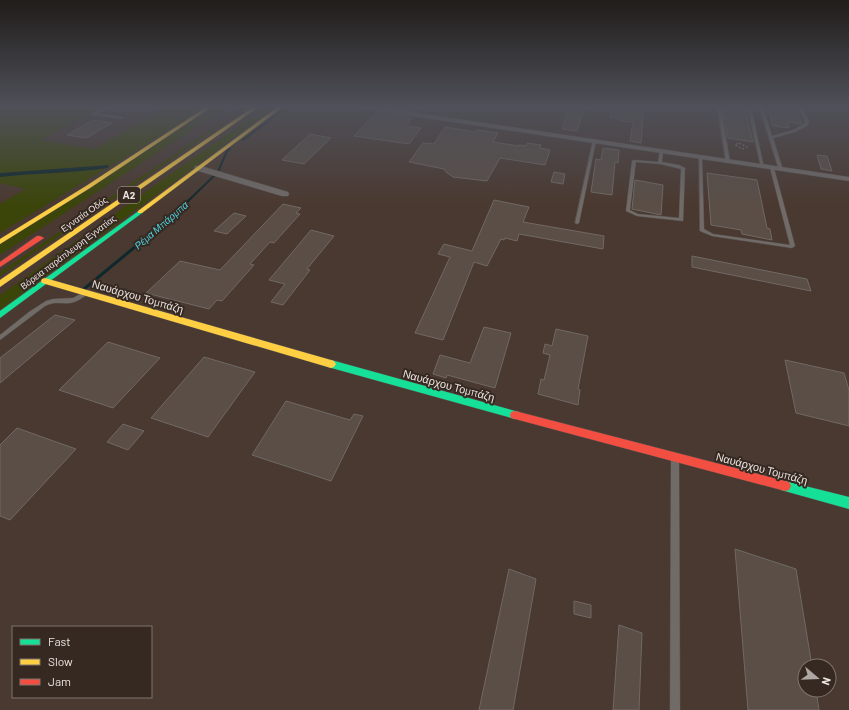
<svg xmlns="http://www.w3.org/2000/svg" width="849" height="710" font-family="Barlow,sans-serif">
<rect width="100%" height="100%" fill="#3b3430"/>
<path fill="#4a3930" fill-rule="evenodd" d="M0,106H849V710H0ZM13,627H151V697H13ZM805,666H829V690H805Z"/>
<path fill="#3b450a" d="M0,106H104L41,140L95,149L168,106H209L0,233V204L25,189L0,183Z
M216,106H229L0,255V243Z
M246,106H250L0,276V272Z
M267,106H277L0,310V295Z"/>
<path fill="#0e282b" d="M109,165L108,168C72,173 36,173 0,177V173Z"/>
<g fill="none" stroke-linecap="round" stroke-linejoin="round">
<path stroke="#0e282b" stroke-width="2" d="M243,140L288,106
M187,202L218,172L227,151L230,149"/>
<path stroke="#0e282b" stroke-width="3" d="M84,289L170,218L188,201"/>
</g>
<path fill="#5a4e46" stroke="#706966" d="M381,106H421L417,111Z
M569,106H585L577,131L562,129Z
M611,106H644L641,143L630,141L633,122L621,121L622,119L610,117Z
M722,106H744L753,142L728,138Z
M767,106H795L802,124L787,122L789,128L773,126Z
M376,112L412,118L407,126L421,128L409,144L354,136Z
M93,120L112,123L86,138L67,135Z
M445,127L476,132L477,130L498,133L493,142L519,146V145L526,146L527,143L541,145L540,148L550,150L545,165L500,158L487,181L453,177L446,172L444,169L409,162L423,143L434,144Z
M310,134L331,138L304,164L282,160Z
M603,148L619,150L618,163L615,162L612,195L591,192L596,159L601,160Z
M817,155L827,156L832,171L821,169Z
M554,172L565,174L563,184L551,182Z
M707,173L757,180L767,228L770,229L772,240L742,234L741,230L711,225Z
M635,180L663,185L661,215L632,209Z
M494,200L529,207L523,222L604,236L603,249L519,234L517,241L505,238L504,240L501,239L487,266L474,262L443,340L415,333L450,257L438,254L444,244L472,251Z
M283,204L301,208L296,213L300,214L274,243L270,242L250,264L254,265L222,301L217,300L209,309L146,293L180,261L220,270Z
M234,213L246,216L227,234L214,231Z
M311,230L334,236L307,269L310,270L283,305L271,302L285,284L269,280Z
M692,256L807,279L811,291L692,267Z
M55,315L75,320L0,383V358Z
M484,327L511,333L495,388L447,375L446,378L433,374L440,355L470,363Z
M556,329L588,336L578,389L580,390L578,405L538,394L541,379L544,380L550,355L543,353L545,344L552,346Z
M108,342L160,358L113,408L59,390Z
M204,357L255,372L208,437L151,418Z
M785,360L844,373L849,390V426L796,413Z
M286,401L350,420L354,414L363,416L331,481L252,455Z
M123,424L144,431L128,450L107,442Z
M17,428L76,449L10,520L0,516V445Z
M735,549L796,569L812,666H805V690H816L819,710H748Z
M509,569L536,579L513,710H479Z
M574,601L591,605V618L574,614Z
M619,625L642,633L639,710H613Z"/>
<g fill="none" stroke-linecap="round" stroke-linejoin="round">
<g stroke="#56514d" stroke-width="1">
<path id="lane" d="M106,106H110L97,113L122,117H123V119L93,115L91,114Z
M717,106H721L730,162L728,163L726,162Z
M747,106H751L764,168L761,167Z
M759,106H763L772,136L793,130L804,124L805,122L798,106H802L809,122L807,126L795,132L773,138L783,170L782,171L779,170Z
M593,140L596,141L579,223L577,224L575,223Z
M660,150L663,151L662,162L679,165L685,168L683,221L637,216L626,211L632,161L634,160L658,162ZM636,162L660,164L681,169L679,218L638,214L630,210Z
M699,156L702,157L704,229L713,234L790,245L770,168L772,167L774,168L795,246L792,248L712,236L700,231Z
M86,291L88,292L89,293L88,294C82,298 77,302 70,303C60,304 55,301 45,306L0,340V335L29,312L46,301L53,299L73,298Z
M675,456L678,457L679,459L680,710H670L671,459L672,457Z"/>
</g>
<g stroke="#56514d" stroke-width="1">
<path id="street" d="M355,106H370L849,177V181L358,108Z
M195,166H201L288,192L289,194L288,196H282L195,170Z"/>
</g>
<g stroke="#56514d" stroke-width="1">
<path id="fast" d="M140,210L143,212L142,213L0,318V311Z
M331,360L515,411L519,412L520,415L519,418L515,419L328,367L326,364L328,361Z
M785,481L849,497V509L781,490L779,486L781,482Z"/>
</g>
<g stroke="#56514d" stroke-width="1">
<path id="slow" d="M208,106H213L90,188L0,244V239L86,186Z
M255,106H260L0,287V280Z
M279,106H284L142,213H138V211Z
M45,278L331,360L334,361L336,364L334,367L331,368L42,283L41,281L42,279Z"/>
</g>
<g stroke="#56514d" stroke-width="1">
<path id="jam" d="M37,236H40L44,238L0,267V262Z
M515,411L785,481L789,482L791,486L789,490L785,491L515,419L511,418L510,415L511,412Z"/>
</g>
<path stroke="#76706d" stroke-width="1.5" stroke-dasharray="2 2" stroke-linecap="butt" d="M739,143L747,147L742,149L735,145Z"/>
<use href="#lane" fill="#716b68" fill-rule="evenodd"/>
<use href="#street" fill="#716b68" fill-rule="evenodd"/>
<use href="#fast" fill="#16e098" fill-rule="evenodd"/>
<use href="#slow" fill="#ffcf43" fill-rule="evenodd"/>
<use href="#jam" fill="#f24e42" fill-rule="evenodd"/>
</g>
<linearGradient id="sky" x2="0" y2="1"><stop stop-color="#201d1a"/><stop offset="0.52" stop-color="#4f5059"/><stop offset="1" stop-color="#4f5059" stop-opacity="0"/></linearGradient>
<rect width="849" height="205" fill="url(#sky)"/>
<g text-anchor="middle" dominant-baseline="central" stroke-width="4" stroke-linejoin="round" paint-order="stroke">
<g font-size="9" fill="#ede5e0" stroke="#352922">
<text transform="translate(84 214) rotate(-35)">Εγνατία Οδός</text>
<text transform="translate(68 252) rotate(-37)">Βόρεια παράπλευρη Εγνατίας</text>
</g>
<rect fill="#352922" stroke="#b6ada7" stroke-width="1" x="118" y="187" width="22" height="16" rx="3"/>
<g font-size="10" font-weight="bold" fill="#ede5e0">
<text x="129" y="195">Α2</text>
</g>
<g font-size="10" font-style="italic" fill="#4dd7e5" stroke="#352922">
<text transform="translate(161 225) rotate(-41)">Ρέμα Μπάρμπα</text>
</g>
<g font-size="11" fill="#ede5e0" stroke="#352922">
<text transform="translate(138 296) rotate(16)">Ναυάρχου Τομπάζη</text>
<text transform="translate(449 385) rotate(15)">Ναυάρχου Τομπάζη</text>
<text transform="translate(762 468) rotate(15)">Ναυάρχου Τομπάζη</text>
</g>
</g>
<rect x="12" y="626" width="140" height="72" fill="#352922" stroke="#7f746e"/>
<rect x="20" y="639" width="20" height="6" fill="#16e098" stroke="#7f746e"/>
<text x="48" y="646" font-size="12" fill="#ede5e0">Fast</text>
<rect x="20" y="659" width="20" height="6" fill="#ffcf43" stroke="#7f746e"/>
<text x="48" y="666" font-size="12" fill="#ede5e0">Slow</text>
<rect x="20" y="679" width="20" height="6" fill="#f24e42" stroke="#7f746e"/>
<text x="48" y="686" font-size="12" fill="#ede5e0">Jam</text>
<g transform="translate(817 678) rotate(109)"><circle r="19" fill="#352922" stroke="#7f746e"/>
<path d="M0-3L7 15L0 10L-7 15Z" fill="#afa7a2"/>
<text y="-6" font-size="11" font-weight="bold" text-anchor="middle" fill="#ede5e0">N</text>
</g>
</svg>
